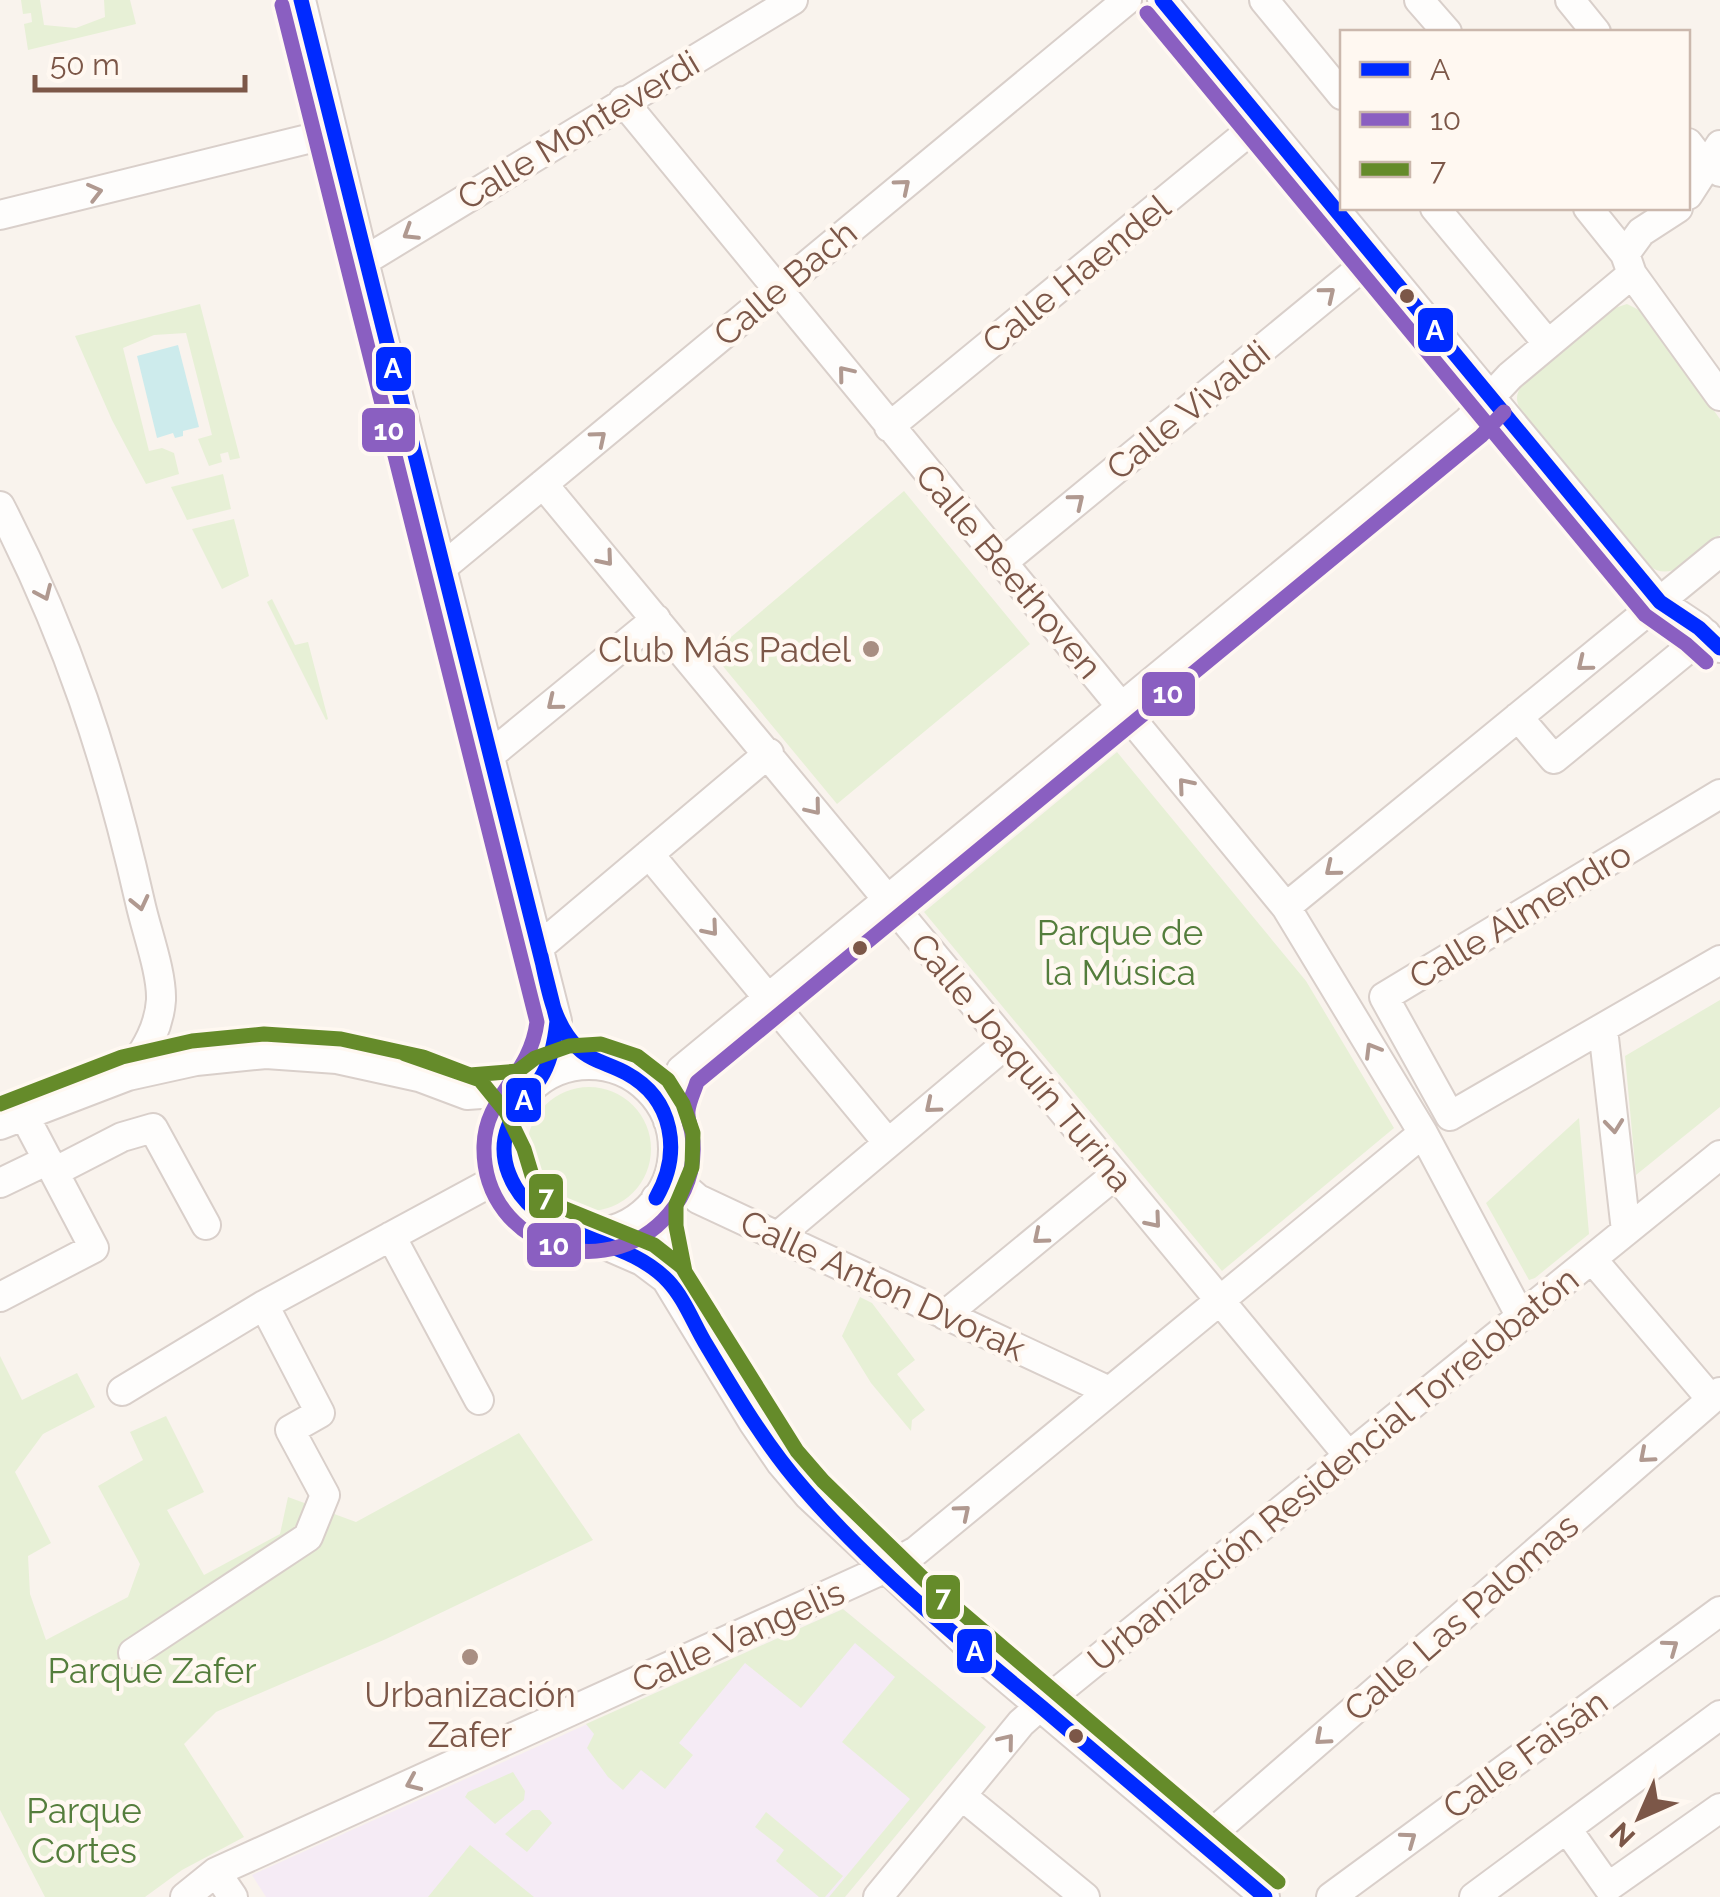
<svg xmlns="http://www.w3.org/2000/svg" width="1720" height="1897" font-family="Raleway,sans-serif">
<rect width="100%" height="100%" fill="#f9f3ed"/>
<path fill="#f5ebf5" d="M843,1609L986,1727L845,1897H266L252,1875Z"/>
<path fill="#e7f0d6" d="M21,0H40L44,25L76,28L105,17L104,0H130L136,24L28,50L24,24L32,22L31,13L23,14Z
M200,304L240,458L230,460L228,452L220,454L222,462L209,466L198,439L212,435L186,333L154,335L123,348L149,451L162,448L174,453L179,474L146,484L112,420L75,336Z
M1627,304L1643,312L1720,419V535C1700,551 1673,586 1648,565L1525,416C1515,403 1514,395 1524,383L1612,309Z
M223,474L231,509L187,520L171,487Z
M904,491L1030,644L837,804L712,653Z
M234,519L249,576L222,589L192,529Z
M272,599L295,645L308,642L328,719L326,720L267,602Z
M1117,752L1306,981L1394,1128L1222,1271L924,912Z
M1720,1000V1107L1636,1175L1625,1056Z
M527 1149a62 62 0 1 1 124 0a62 62 0 1 1-124 0Z
M1579,1118L1589,1234L1535,1278L1529,1280L1486,1203Z
M860,1297L872,1303L915,1360L897,1374L925,1410L912,1420L911,1431L871,1383L842,1336Z
M0,1356L22,1400L77,1373L95,1407L43,1434L15,1472L51,1543L28,1556L30,1594L46,1640L128,1597L140,1564L98,1486L143,1460L130,1432L166,1416L204,1492L167,1510L204,1575L280,1534L288,1497L356,1522L519,1433L593,1540L386,1639L216,1712L184,1744L244,1837L182,1870L145,1897H45L0,1810Z
M843,1609L986,1727L845,1897H829L910,1799L842,1742L895,1677L855,1643L801,1708L745,1663L679,1743L693,1755L665,1789L641,1770L623,1790L608,1777L587,1748L594,1734L586,1724Z
M513,1772L525,1791L524,1800L495,1824L465,1797L468,1792Z
M532,1810H540L552,1823L527,1852L505,1834Z
M766,1812L843,1876L825,1897H819L776,1861L784,1850L755,1827Z
M470,1845L534,1897H428Z"/>
<path fill="#cdebec" d="M178,345L199,427L183,431V436L175,438L173,433L157,438L137,356Z"/>
<g fill="none" stroke-linecap="round" stroke-linejoin="round">
<g stroke="#d9cfca" stroke-width="32">
<path id="minor" d="M301,0L364,261L557,1021L553,1052L538,1082
M1162,0L1660,602L1699,628L1720,648
M1264,0L1342,95
M1419,0L1447,32
M1570,0L1596,32
M623,101L1286,907L1423,1133L1521,1317
M1688,143L1698,156L1720,172
M1688,195L1720,145
M1435,208L1548,344
M1588,208L1625,254
M1678,208L1641,232L1625,254L1632,274L1720,396
M0,215L332,133
M364,261L793,0
M889,427L1262,121
M543,484L1348,1455
M0,506C67,635 108,760 140,902C146,930 162,972 161,1000C159,1030 144,1051 128,1076
M1002,563L1374,257
M443,567L1127,0
M1518,717L1554,759L1706,634
M489,756L656,619
M1720,794L1384,997L1450,1116L1720,960
M649,854L888,1143
M1286,907L1720,552
M539,947L769,753
M1603,1029L1626,1231
M505 1149a84 84 0 1 1 168 0a84 84 0 1 1-168 0Z
M668,1121L671,1093L681,1070L1468,421L1510,376L1632,274
M0,1125L128,1076L196,1061L266,1054L337,1059L419,1077L467,1095L526,1091
M672,1163L683,1186L698,1199L1109,1391
M54,1172L122,1137L153,1128L206,1225
M0,1183L48,1160
M656,1198V1228L666,1279L753,1422L781,1463L808,1495L971,1648L1265,1897
M580,1234L642,1261L666,1279
M391,1236L479,1400
M778,1236L1006,1044
M1592,1259L1711,1399
M0,1297L94,1248L24,1115
M945,1315L1115,1175
M122,1391L264,1305L508,1173
M133,1653L308,1537L325,1495L290,1430L320,1413L264,1305
M962,1796L1085,1897
M1567,1829L1608,1887L1720,1808
M1201,1843L1720,1392
M216,1872L233,1897
M185,1897L216,1872L884,1569L916,1551L1423,1133
M878,1897L1021,1723L1040,1706L1720,1155
M1331,1897L1720,1611
M1474,1897L1720,1715"/>
</g>
<use href="#minor" stroke="#fefdfc" stroke-width="28"/>
<g stroke="#fff8f1" stroke-width="22">
<path id="bus-1" d="M301,0L557,1021C555,1040 551,1062 540,1079C518,1108 493,1133 509,1174C536,1243 622,1232 668,1281C685,1299 694,1325 707,1346C737,1396 766,1446 805,1490C876,1572 962,1641 1045,1710C1119,1772 1191,1835 1265,1897
M1162,0L1660,602L1699,628L1720,648
M541,956C548,988 553,1024 578,1048C591,1061 610,1064 626,1073C674,1099 682,1153 656,1198"/>
</g>
<g stroke="#fff8f1" stroke-width="22">
<path id="bus-2" d="M282,5L537,1022C530,1077 485,1095 484,1146C482,1250 615,1290 675,1206C690,1185 696,1159 692,1134C691,1126 687,1120 688,1111C689,1101 694,1092 697,1082L1481,436L1504,412
M1147,13L1645,615L1686,644L1706,662"/>
</g>
<g stroke="#fff8f1" stroke-width="22">
<path id="bus-3" d="M405,1054L480,1080L506,1112L524,1149L534,1182L546,1196L563,1208L654,1245L682,1267L714,1318
M0,1104L122,1057L192,1041L264,1034L341,1039L423,1057L470,1075L518,1071L535,1058L569,1046L601,1044L637,1056L668,1080L683,1104L693,1133L692,1167L676,1205V1226L685,1272L797,1451L823,1481L934,1589L1278,1882"/>
</g>
<use href="#bus-1" stroke="#002aff" stroke-width="15"/>
<use href="#bus-2" stroke="#8a5fc1" stroke-width="15"/>
<use href="#bus-3" stroke="#658b2a" stroke-width="15"/>
</g>
<defs><path id="oneway-chevron" d="M-2-3.5L2.5 0L-2 3.5" fill="none" stroke-width="1.6" stroke-linecap="round" stroke-linejoin="round" transform="scale(2.5)"/></defs>
<g stroke="#b09990">
<use href="#oneway-chevron" transform="translate(903 186) rotate(-40)"/>
<use href="#oneway-chevron" transform="translate(95 192) rotate(-14)"/>
<use href="#oneway-chevron" transform="translate(410 233) rotate(148)"/>
<use href="#oneway-chevron" transform="translate(1328 294) rotate(-39)"/>
<use href="#oneway-chevron" transform="translate(845 373) rotate(-129)"/>
<use href="#oneway-chevron" transform="translate(599 438) rotate(-40)"/>
<use href="#oneway-chevron" transform="translate(1077 501) rotate(-39)"/>
<use href="#oneway-chevron" transform="translate(606 559) rotate(50)"/>
<use href="#oneway-chevron" transform="translate(44 593) rotate(66)"/>
<use href="#oneway-chevron" transform="translate(1584 664) rotate(141)"/>
<use href="#oneway-chevron" transform="translate(554 703) rotate(141)"/>
<use href="#oneway-chevron" transform="translate(1185 785) rotate(-130)"/>
<use href="#oneway-chevron" transform="translate(814 808) rotate(51)"/>
<use href="#oneway-chevron" transform="translate(1332 869) rotate(141)"/>
<use href="#oneway-chevron" transform="translate(140 903) rotate(77)"/>
<use href="#oneway-chevron" transform="translate(711 929) rotate(50)"/>
<use href="#oneway-chevron" transform="translate(1372 1050) rotate(-121)"/>
<use href="#oneway-chevron" transform="translate(932 1106) rotate(140)"/>
<use href="#oneway-chevron" transform="translate(1614 1126) rotate(84)"/>
<use href="#oneway-chevron" transform="translate(1154 1221) rotate(50)"/>
<use href="#oneway-chevron" transform="translate(1040 1237) rotate(140)"/>
<use href="#oneway-chevron" transform="translate(1646 1456) rotate(139)"/>
<use href="#oneway-chevron" transform="translate(963 1512) rotate(-40)"/>
<use href="#oneway-chevron" transform="translate(1671 1647) rotate(-36)"/>
<use href="#oneway-chevron" transform="translate(1322 1738) rotate(139)"/>
<use href="#oneway-chevron" transform="translate(1007 1741) rotate(-51)"/>
<use href="#oneway-chevron" transform="translate(413 1783) rotate(156)"/>
<use href="#oneway-chevron" transform="translate(1409 1839) rotate(-36)"/>
</g>
<g fill="#7c5748" stroke="#fff8f1" stroke-width="4">
<circle cx="1407" cy="296" r="9"/>
<circle cx="860" cy="948" r="9"/>
<circle cx="1076" cy="1736" r="9"/>
</g>
<g fill="#a88e82" stroke="#fff8f1" stroke-width="4">
<circle cx="871" cy="649" r="10"/>
<circle cx="470" cy="1657" r="10"/>
</g>
<g text-anchor="middle" dominant-baseline="central" stroke-width="9" stroke-linejoin="round" paint-order="stroke">
<g font-size="35" fill="#7c5748" stroke="#fff8f1">
<text transform="translate(578 130) rotate(-31)">Calle Monteverdi</text>
<text transform="translate(1076 274) rotate(-39)">Calle Haendel</text>
<text transform="translate(785 283) rotate(-40)">Calle Bach</text>
<text transform="translate(1188 410) rotate(-39)">Calle Vivaldi</text>
<text transform="translate(1009 571) rotate(50)">Calle Beethoven</text>
<text transform="translate(1520 915) rotate(-31)">Calle Almendro</text>
<text transform="translate(1022 1062) rotate(50)">Calle Joaquín Turina</text>
<text transform="translate(883 1285) rotate(25)">Calle Anton Dvorak</text>
<text transform="translate(1333 1469) rotate(-39)">Urbanización Residencial Torrelobatón</text>
<text transform="translate(1461 1617) rotate(-41)">Calle Las Palomas</text>
<text transform="translate(738 1636) rotate(-24)">Calle Vangelis</text>
<text transform="translate(1525 1754) rotate(-36)">Calle Faisán</text>
</g>
<g font-size="35" fill="#7c5748" stroke="#fff8f1" text-anchor="end">
<text x="851" y="649">Club Más Padel</text>
<text x="470" y="1694" text-anchor="middle">Urbanización<tspan x="470" dy="40">Zafer</tspan></text>
</g>
<g font-size="35" fill="#547d3c" stroke="#fff8f1">
<text x="1120" y="932">Parque de<tspan x="1120" dy="40">la Música</tspan></text>
<text x="152" y="1670">Parque Zafer</text>
<text x="84" y="1810">Parque<tspan x="84" dy="40">Cortes</tspan></text>
</g>
</g>
<g stroke="#fff8f1" stroke-width="4">
<rect x="1416" y="306" width="39" height="48" rx="10" fill="#002aff"/>
<rect x="374" y="345" width="39" height="48" rx="10" fill="#002aff"/>
<rect x="360" y="406" width="57" height="48" rx="10" fill="#8a5fc1"/>
<rect x="1140" y="670" width="57" height="48" rx="10" fill="#8a5fc1"/>
<rect x="504" y="1076" width="39" height="48" rx="10" fill="#002aff"/>
<rect x="527" y="1172" width="38" height="48" rx="10" fill="#658b2a"/>
<rect x="525" y="1221" width="58" height="48" rx="10" fill="#8a5fc1"/>
<rect x="924" y="1573" width="38" height="48" rx="10" fill="#658b2a"/>
<rect x="955" y="1627" width="39" height="48" rx="10" fill="#002aff"/>
</g>
<g font-size="28" text-anchor="middle" font-weight="bold" fill="#fff">
<text x="1435" y="340">A</text>
<text x="393" y="378">A</text>
<text x="389" y="440">10</text>
<text x="1168" y="703">10</text>
<text x="524" y="1110">A</text>
<text x="546" y="1206">7</text>
<text x="554" y="1255">10</text>
<text x="943" y="1606">7</text>
<text x="975" y="1661">A</text>
</g>
<rect x="1340" y="30" width="350" height="180" fill="#fff8f1" stroke="#cbb8ad" stroke-width="2.5"/>
<rect x="1360" y="62" width="50" height="15" fill="#002aff" stroke="#cbb8ad" stroke-width="2.5"/>
<text x="1430" y="80" font-size="30" fill="#7c5748">A</text>
<rect x="1360" y="112" width="50" height="15" fill="#8a5fc1" stroke="#cbb8ad" stroke-width="2.5"/>
<text x="1430" y="130" font-size="30" fill="#7c5748">10</text>
<rect x="1360" y="162" width="50" height="15" fill="#658b2a" stroke="#cbb8ad" stroke-width="2.5"/>
<text x="1430" y="180" font-size="30" fill="#7c5748">7</text>
<g transform="translate(1640 1817) rotate(225)" stroke="#fff8f1" stroke-width="8" paint-order="stroke">
<path d="M0-8L18 38L0 25L-18 38Z" fill="#7c5748"/>
<text y="-15" font-size="28" font-weight="bold" text-anchor="middle" fill="#7c5748">N</text>
</g>
<path d="M35 75v15h210v-15" fill="none" stroke="#7c5748" stroke-width="5"/>
<text x="50" y="75" font-size="30" fill="#7c5748" stroke="#fff8f1" stroke-width="8" paint-order="stroke">50 m</text>
</svg>
